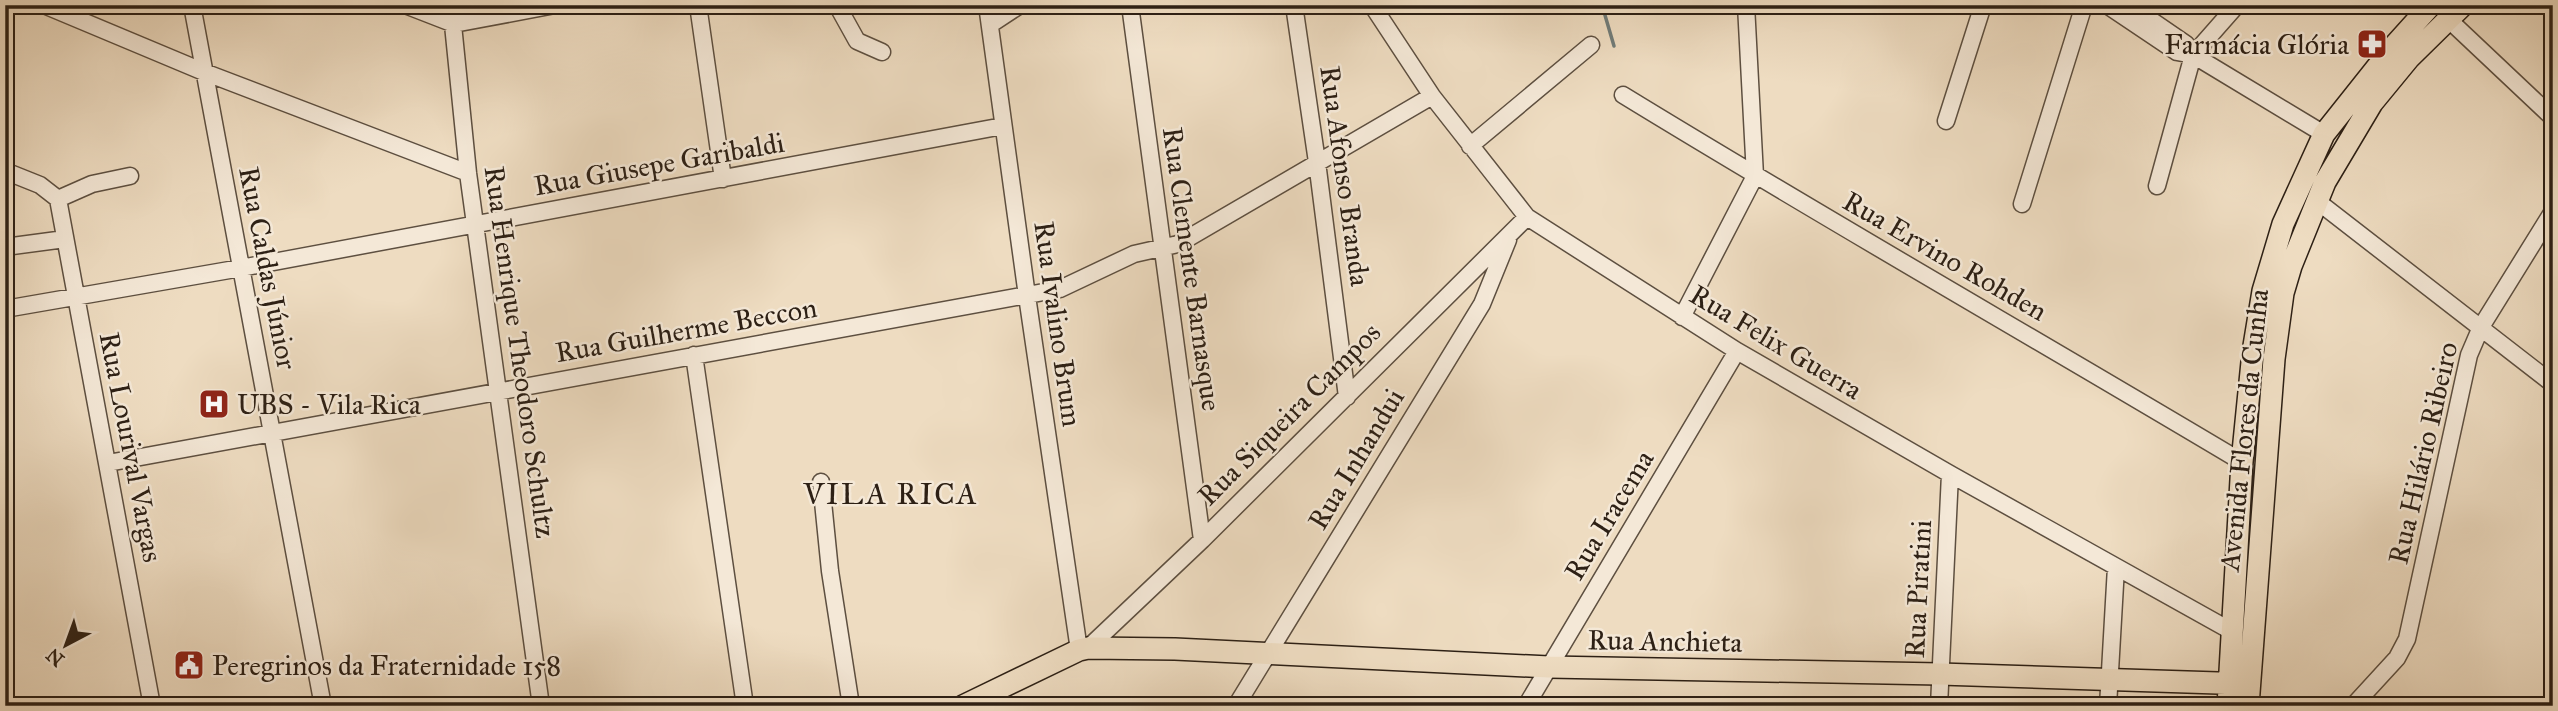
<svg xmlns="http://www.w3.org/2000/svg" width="2558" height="711" font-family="'IM FELL Great Primer',serif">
<rect width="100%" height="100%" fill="#eedcc1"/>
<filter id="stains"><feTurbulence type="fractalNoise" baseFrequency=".00286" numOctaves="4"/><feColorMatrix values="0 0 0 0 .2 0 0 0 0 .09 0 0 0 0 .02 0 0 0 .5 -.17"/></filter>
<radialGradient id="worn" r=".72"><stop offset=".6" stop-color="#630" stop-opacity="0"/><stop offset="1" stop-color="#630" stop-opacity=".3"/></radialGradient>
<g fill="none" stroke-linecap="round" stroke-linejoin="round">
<path stroke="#707c79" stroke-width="3.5" d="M1602,5L1614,46"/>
<g stroke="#5d4f40" stroke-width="19">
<path id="minor" d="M44,5L204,72L468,173
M192,5L323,706
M405,5L454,24
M451,5L468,173L541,706
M698,5L723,179
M837,5L857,41L882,52
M987,5L1027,296L1079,650
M1130,5L1202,540
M1294,5L1317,162L1347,397
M1372,5L1432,96L1527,217L1737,351L1950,474L2233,632
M2107,5L2177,52L2193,55L2324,134
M2129,5L2186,44L2193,55
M2448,19L2553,118
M454,24L555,5
M991,24L1020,5
M1623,95C1827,220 2036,339 2242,462
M1946,121L1983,5
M1470,146L1591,45
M5,171L40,185L58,199
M2157,186L2193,55L2237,5
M58,199L152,706
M58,199L92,184L130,176
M2317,201L2553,384
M2022,204L2084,5
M5,247L65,239
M5,309L241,268L1003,126
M1682,317L1755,176L1746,5
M694,355L745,706
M108,463L1060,289L1134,254L1178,244L1432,96
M821,482L830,571L851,706
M1088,648L1202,540L1527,217
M1236,706L1482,304L1508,240
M1526,706L1737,351
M1939,706L1950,474
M2108,706L2116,567
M2353,706L2397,658L2407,639L2469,355L2481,327L2553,211"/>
</g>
<g stroke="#2d2015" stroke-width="24">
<path id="major" d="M963,706L1079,650L1088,648L1175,649L1549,667L1940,674L2249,684
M2228,706L2242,462L2253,352L2263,291L2283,224L2324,134L2394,46L2431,5
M2248,706L2274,359L2283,293L2291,266L2325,182L2372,103L2409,58L2463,5"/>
</g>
<use href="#minor" stroke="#f4e8d7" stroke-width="16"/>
<use href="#major" stroke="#eedcc1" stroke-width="21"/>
</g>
<defs>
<g id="pharmacy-square" transform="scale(1.575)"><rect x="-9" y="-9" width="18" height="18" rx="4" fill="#8f2418" stroke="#f4e8d7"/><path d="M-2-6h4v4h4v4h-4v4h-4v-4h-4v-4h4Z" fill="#fff"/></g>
<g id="hospital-square" transform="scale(1.575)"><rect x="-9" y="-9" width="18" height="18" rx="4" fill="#8f2418" stroke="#f4e8d7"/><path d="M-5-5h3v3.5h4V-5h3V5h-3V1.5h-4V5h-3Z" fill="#fff"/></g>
<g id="civic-square" transform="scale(1.575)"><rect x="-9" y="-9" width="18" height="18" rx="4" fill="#8f2418" stroke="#f4e8d7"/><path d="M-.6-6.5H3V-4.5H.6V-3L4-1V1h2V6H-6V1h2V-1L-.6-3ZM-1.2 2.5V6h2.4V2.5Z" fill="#fff"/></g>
</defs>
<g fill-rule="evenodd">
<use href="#pharmacy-square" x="2372" y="44"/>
<use href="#hospital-square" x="214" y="404"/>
<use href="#civic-square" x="189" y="665"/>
</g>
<g text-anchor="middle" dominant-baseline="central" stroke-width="5" stroke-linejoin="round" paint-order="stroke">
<g font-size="28" fill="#2d2015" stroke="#f4e8d7" text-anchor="start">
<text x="2349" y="44" text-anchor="end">Farmácia Glória</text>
<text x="237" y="404">UBS - Vila Rica</text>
<text x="212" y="665">Peregrinos da Fraternidade 158</text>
</g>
<g font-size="28" fill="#2d2015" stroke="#f4e8d7">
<text transform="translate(659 164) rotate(-10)">Rua Giusepe Garibaldi</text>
<text transform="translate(1345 176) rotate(82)">Rua Afonso Branda</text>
<text transform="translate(1945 256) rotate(30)">Rua Ervino Rohden</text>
<text transform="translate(268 268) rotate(79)">Rua Caldas Júnior</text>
<text transform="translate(1192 269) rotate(82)">Rua Clemente Barnasque</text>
<text transform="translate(1058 324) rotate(82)">Rua Ivalino Brum</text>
<text transform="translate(686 330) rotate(-10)">Rua Guilherme Beccon</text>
<text transform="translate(1776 342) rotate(31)">Rua Felix Guerra</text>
<text transform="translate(520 352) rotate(82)">Rua Henrique Theodoro Schultz</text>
<text transform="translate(1289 414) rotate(-45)">Rua Siqueira Campos</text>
<text transform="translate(2244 430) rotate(-84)">Avenida Flores da Cunha</text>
<text transform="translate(131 447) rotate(79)">Rua Lourival Vargas</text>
<text transform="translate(2423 453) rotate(-77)">Rua Hilário Ribeiro</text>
<text transform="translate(1356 459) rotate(-59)">Rua Inhandui</text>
<text transform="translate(1609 515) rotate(-59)">Rua Iracema</text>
<text transform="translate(1918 589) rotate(-87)">Rua Piratini</text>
<text transform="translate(1665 641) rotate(1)">Rua Anchieta</text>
</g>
<g font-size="30" letter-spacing="2" fill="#2d2015" stroke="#f4e8d7">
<text x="891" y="494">VILA RICA</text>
</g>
</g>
<rect width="2558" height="711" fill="none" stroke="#eedcc1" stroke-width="28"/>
<rect x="7" y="7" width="2544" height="697" fill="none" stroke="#2d2015" stroke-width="3.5"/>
<rect x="14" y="14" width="2530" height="683" fill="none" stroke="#2d2015" stroke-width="2"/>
<g transform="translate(66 645) rotate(221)" stroke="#f4e8d7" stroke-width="5" paint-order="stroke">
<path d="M0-5L12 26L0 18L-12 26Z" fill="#2d2015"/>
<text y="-10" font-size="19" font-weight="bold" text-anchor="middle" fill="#2d2015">N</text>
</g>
<rect width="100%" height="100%" filter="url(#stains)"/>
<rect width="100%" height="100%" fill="url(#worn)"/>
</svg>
